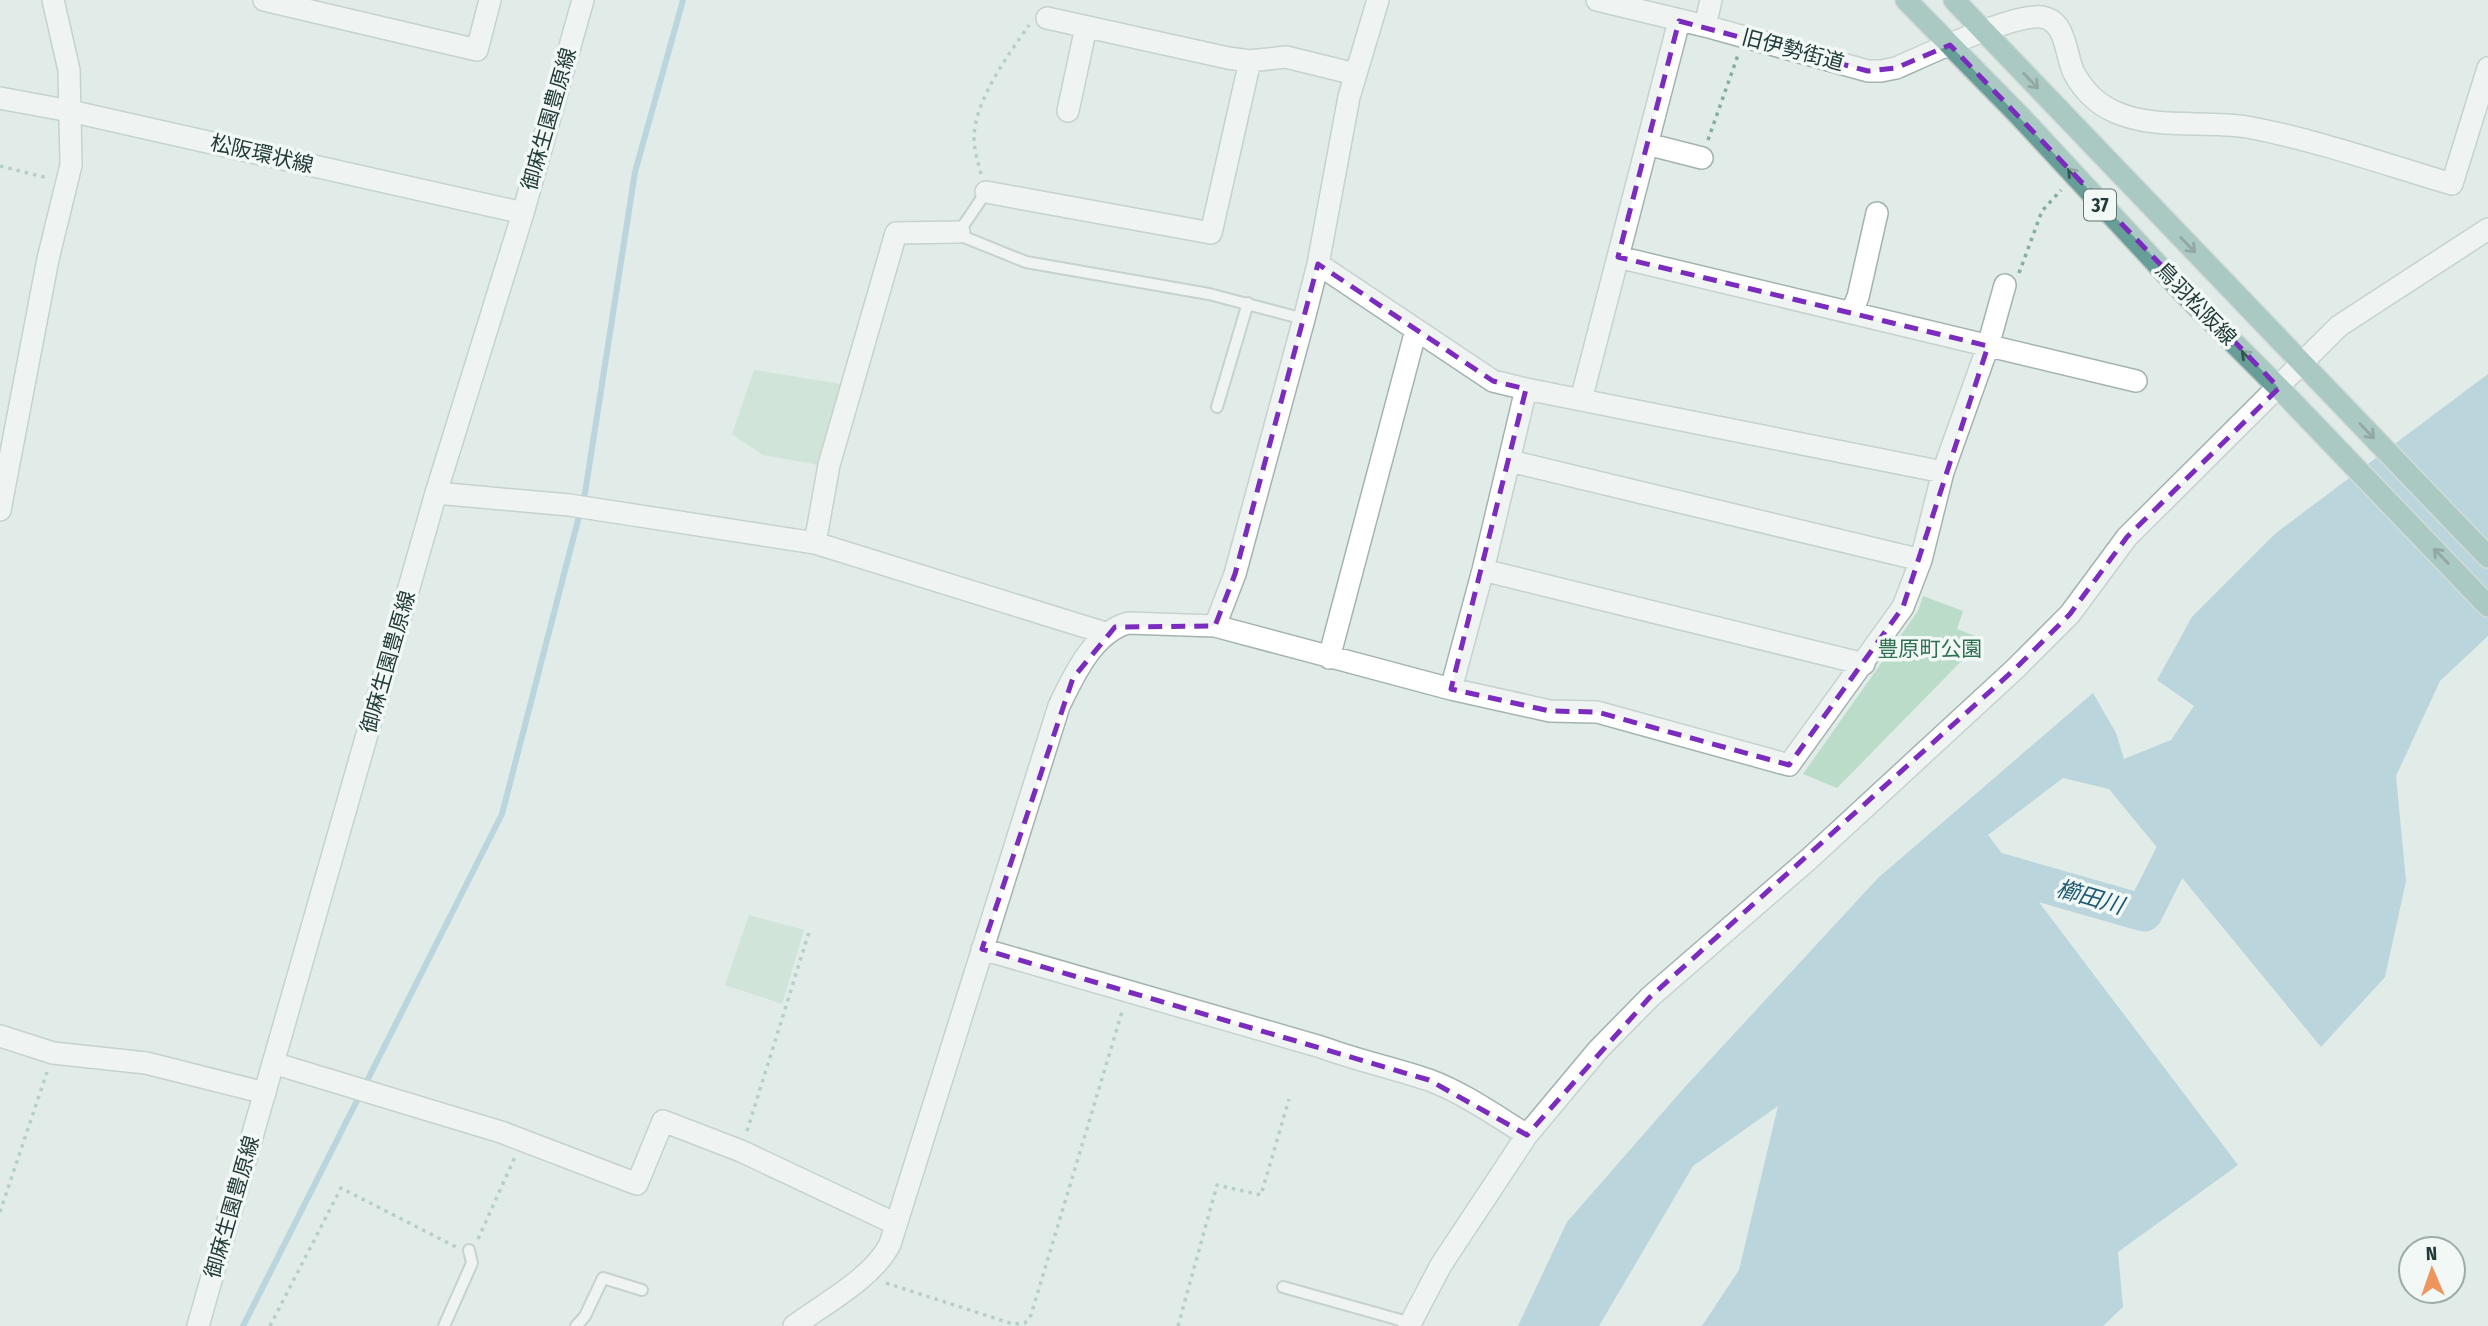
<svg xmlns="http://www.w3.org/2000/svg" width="2488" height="1326" font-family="'Fira Sans Condensed','Noto Sans JP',sans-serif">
<rect width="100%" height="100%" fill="#e1ebe8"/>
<path fill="#badcc8" d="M754,370L841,384L819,465L763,455L732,434Z
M1923,596L1963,611L1957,629L1983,639L1837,788L1803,774L1918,611Z
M749,915L804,930L782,1004L725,985Z"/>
<path fill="#8abace" d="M2488,374V636L2440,681L2396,776L2406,881L2385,977L2321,1047L2109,789L2063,778L1988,835L2238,1165L2118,1252L2123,1307L2103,1326H1702L1739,1270L1778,1106L1693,1166L1599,1326H1518L1567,1222L1684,1088L1878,878L2093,693L2116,733L2124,759L2171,740L2194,706L2157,680L2192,617L2276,533Z"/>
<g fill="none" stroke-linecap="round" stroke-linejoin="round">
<path stroke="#8abace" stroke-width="6" d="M243,1326L502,814L585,493L635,172L683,0"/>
<path stroke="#8abace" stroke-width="37" d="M1970,865L1973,864L2144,913L2191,820"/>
<g stroke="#a4b3b0" stroke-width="14">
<path id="service" d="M986,192L959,232L964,237L1026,262L1209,294L1304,319
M1217,407L1248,303
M1283,1287L1411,1323
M444,1326L472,1263L469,1250
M576,1326L585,1316L603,1278L642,1290"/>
</g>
<g stroke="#a4b3b0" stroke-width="24">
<path id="minor" d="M264,0L477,50L490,0
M1597,0L1705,26L1868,71H1881L1896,68C1926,55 2012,14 2041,17C2067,20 2065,55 2074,73C2083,90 2097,104 2115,112C2156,130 2204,120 2247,127C2317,140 2384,164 2452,184L2488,68
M1047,18L1228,58L1250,61L1286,57L1355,74
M1705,26L1711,0
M1068,111L1086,27
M1647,144L1702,158
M986,192L1211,233L1250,61
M1618,257L2136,381
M1851,313L1858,297L1877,213
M1581,400L1679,21
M1510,461L1921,560
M1943,472L1988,346L2005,285
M436,493L569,505L815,543L1105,633
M0,510L48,259L71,165L69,70L53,0
M815,543L829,465L896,233L959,232
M1483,570L1864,664
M1215,626L1235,574L1304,319L1318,264L1349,97L1378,0
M1329,658L1416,330
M1451,689L1483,570L1526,389
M982,949L1321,1047C1356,1060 1393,1068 1429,1080C1464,1093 1496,1116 1527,1135
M0,1036L53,1053L146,1063L265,1093
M273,1063L501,1132L637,1184L663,1121L741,1151L896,1224
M794,1326C824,1304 874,1277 890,1244L1059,706C1074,675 1093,633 1128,623L1215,626L1451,689L1550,711L1597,712L1789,765L1903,607L1921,560L1943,472L1526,389L1493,381L1318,264
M1409,1326L1441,1265L1527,1135L1598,1050L1650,997L1809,859L2015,669L2070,614L2127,537L2339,326L2488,229"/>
</g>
<g stroke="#a0b6b1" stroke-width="24">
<path id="secondary" d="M0,98L70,111L523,213
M198,1326L436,493L523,213L583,0"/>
</g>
<g stroke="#c1c8c7" stroke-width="24">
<path id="primary" d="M1906,0L2019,115L2186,295L2279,388L2488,606
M1954,0L2488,557"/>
</g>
<path stroke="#82aea6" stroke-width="3.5" stroke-dasharray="3.5 5" stroke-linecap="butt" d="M1708,140L1738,55
M0,166L48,178
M981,174C978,162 974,150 974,137C975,100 1008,55 1029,25
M2019,273L2042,211L2061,190
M747,1131L810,929
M0,1212L47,1072
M478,1239L515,1157
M886,1283L1013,1324L1025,1323L1031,1315L1122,1012
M270,1326L341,1188L456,1247
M1178,1326L1217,1185L1261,1195L1289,1099"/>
<use href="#service" stroke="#fff" stroke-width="10"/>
<use href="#minor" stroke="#fff" stroke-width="21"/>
<use href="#secondary" stroke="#fff" stroke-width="21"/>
<use href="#primary" stroke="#679f98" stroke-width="21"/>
</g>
<defs><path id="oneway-shaft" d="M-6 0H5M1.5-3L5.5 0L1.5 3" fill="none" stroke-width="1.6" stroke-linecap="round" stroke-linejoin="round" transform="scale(1.75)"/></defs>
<g stroke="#335450">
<use href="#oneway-shaft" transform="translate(2031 81) rotate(46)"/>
<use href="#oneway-shaft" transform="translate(2075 176) rotate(-132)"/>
<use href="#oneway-shaft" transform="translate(2188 245) rotate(46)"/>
<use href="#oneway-shaft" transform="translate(2249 358) rotate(-135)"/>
<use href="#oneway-shaft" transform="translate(2367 431) rotate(46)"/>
<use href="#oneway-shaft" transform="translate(2441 556) rotate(-134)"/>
</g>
<path d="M0 0H2488V1326H0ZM1679,21L1868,71L1896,68L1950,45L2279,388L2127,537L2070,614L2015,669L1650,997L1527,1135L1429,1080L982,949L1073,678L1115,627L1215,626L1235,574L1318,264L1493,381L1526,389L1451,689L1550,711L1597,712L1789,765L1903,607L1988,346L1618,257Z" fill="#e1ebe8" fill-opacity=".55" fill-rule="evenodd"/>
<path fill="none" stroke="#7b2cbf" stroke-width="5" stroke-dasharray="14 9" stroke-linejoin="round" d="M1679,21L1868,71L1896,68L1950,45L2279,388L2127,537L2070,614L2015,669L1650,997L1527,1135L1429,1080L982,949L1073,678L1115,627L1215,626L1235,574L1318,264L1493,381L1526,389L1451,689L1550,711L1597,712L1789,765L1903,607L1988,346L1618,257Z"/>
<g text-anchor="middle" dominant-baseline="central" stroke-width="7" stroke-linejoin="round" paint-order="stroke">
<rect fill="#f1f8f5" stroke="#607471" stroke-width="2" x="2084" y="189.5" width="32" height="31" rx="5"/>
<g font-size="19" font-weight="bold" fill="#223b38">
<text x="2100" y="205">37</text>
</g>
<g font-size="21" fill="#223b38" stroke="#f1f8f5">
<text transform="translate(1793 50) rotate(15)">旧伊勢街道</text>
<text transform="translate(549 119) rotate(-74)">御麻生園豊原線</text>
<text transform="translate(262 154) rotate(13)">松阪環状線</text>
<text transform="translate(2196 304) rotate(46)">鳥羽松阪線</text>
<text transform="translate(388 662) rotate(-74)">御麻生園豊原線</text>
<text transform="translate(232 1207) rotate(-74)">御麻生園豊原線</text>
</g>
<g font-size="21" fill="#2e7051" stroke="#f1f8f5">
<text x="1930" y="649">豊原町公園</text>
</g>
<g font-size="23" font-style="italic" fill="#1e5a75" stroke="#f1f8f5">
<text transform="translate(2090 897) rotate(16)">櫛田川</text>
</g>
</g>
<g transform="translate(2432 1270) rotate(358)"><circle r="33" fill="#f1f8f5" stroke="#9eaca9" stroke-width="2"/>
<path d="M0-5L12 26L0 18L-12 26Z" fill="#ed955d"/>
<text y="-10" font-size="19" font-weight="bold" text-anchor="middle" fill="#223b38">N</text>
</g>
</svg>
